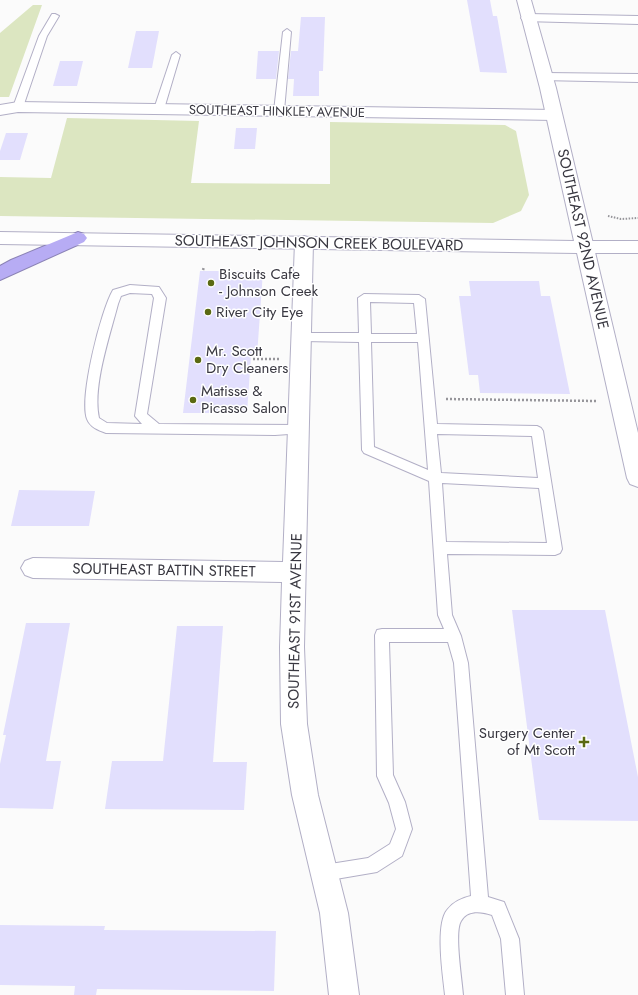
<svg xmlns="http://www.w3.org/2000/svg" width="638" height="995" font-family="Jost,sans-serif">
<rect width="100%" height="100%" fill="#fbfbfb"/>
<path fill="#dce6c1" d="M33,5H42L9,97H0V33Z
M67,118L199,121L191,183L330,184V122L505,125L516,131L529,195L521,211L493,223L0,216V177L51,178Z"/>
<path fill="#e2dffd" d="M467,0H490L493,16H497L507,73L480,72Z
M301,17H325L323,71H319V96H293L294,79H288L291,51H298Z
M136,31H159L152,68H128Z
M258,51H279L276,79H256Z
M60,61H83L77,86H53Z
M236,128H257L255,149H234Z
M6,133H28L20,160H0V151Z
M200,271H263L257,356H251L247,413H183Z
M469,281H539L541,296H550L570,394L480,393L478,375H469L459,296H471Z
M19,490L95,491L89,526H11Z
M512,610H605L638,777V821L539,820Z
M26,623H70L46,761H61L53,809L0,808V764L6,735H3Z
M177,626H223L213,762H247L244,810L105,809L112,761H163Z
M0,925L105,926L104,930L276,931L274,991L97,989L96,995H74L75,986L0,985Z"/>
<g fill="none" stroke-linecap="round" stroke-linejoin="round">
<g stroke="#b2afc6" stroke-width="2">
<path id="service" d="M52,14H55L59,16L47,36L23,107L21,109H15L13,107L39,36Z
M287,29L291,32L284,111L279,114L274,111L283,32Z
M176,52L180,55L164,109L159,112L156,111L154,109L172,55Z
M130,285L159,287L166,298L147,414L159,424L299,425L303,427L305,430L303,433L275,435L106,433C98,430 90,427 87,419C79,398 101,310 113,290ZM130,293L152,294L154,298L135,416L142,424L107,423L99,418C92,387 110,335 118,304L121,296Z
M364,294L419,295L425,299L437,424L537,426L541,428L543,431L562,549L560,553L555,555L447,554L452,615L461,636L468,663L488,897L504,902L519,939L524,995H506L501,939L492,915C482,912 468,909 461,921C454,932 462,980 463,995H445C443,976 435,925 447,910C453,902 462,898 471,896L454,663L448,642H389L393,775L405,802L412,829L402,856L377,872L324,881L318,879L316,873L318,867L324,865L368,858L390,844L396,829L389,803L377,776L375,635L377,630L382,629H444L438,615L429,481L364,453L362,450L359,342L302,341L296,337L302,333H359L358,298ZM370,302L414,303L417,334H371ZM371,342H418L428,470L374,447ZM437,434L532,436L538,478L441,473ZM442,483L539,488L547,543L446,542Z"/>
</g>
<g stroke="#b2afc6" stroke-width="2">
<path id="minor" d="M528,14L638,16V24L523,21L521,18L523,15Z
M545,73L638,74V82L540,80L538,77L540,74Z
M18,102L554,110L560,112L562,115L560,118L554,120L18,112L0,115V105Z
M304,236L310,238L313,242L304,647L307,724L318,795L348,913L359,995H329L320,913L292,795L281,724L280,647L282,582L33,578L25,575L21,568L25,561L33,558L283,562L295,242L298,238Z"/>
</g>
<g stroke="#b2afc6" stroke-width="2">
<path id="tertiary" d="M584,241H638V253H584L578,251L575,247L578,243Z"/>
</g>
<g stroke="#b2afc6" stroke-width="2">
<path id="secondary" d="M517,0H531L556,88L638,433V487L630,484L627,478L577,253L0,244V232L574,241L540,88Z"/>
</g>
<g stroke="#8b83b5" stroke-width="2">
<path id="motorway" d="M78,232L84,234L87,238L84,242L0,280V266L11,260Z"/>
</g>
<path stroke="#96959a" stroke-width="2" stroke-dasharray="1.5 1.5" stroke-linecap="butt" d="M608,216L621,219L638,218"/>
<path stroke="#96959a" stroke-width="2.5" stroke-dasharray="2 2" stroke-linecap="butt" d="M203,270L204,267
M253,359H279
M446,399L597,401"/>
<use href="#service" fill="#fff" fill-rule="evenodd"/>
<use href="#minor" fill="#fff" fill-rule="evenodd"/>
<use href="#tertiary" fill="#fff" fill-rule="evenodd"/>
<use href="#secondary" fill="#fff" fill-rule="evenodd"/>
<use href="#motorway" fill="#b7acf4" fill-rule="evenodd"/>
</g>
<g fill="#5a6912" stroke="#fff" stroke-width="1.5">
<circle cx="211" cy="283" r="4"/>
<circle cx="208" cy="312" r="4"/>
<circle cx="198" cy="360" r="4"/>
<circle cx="193" cy="400" r="4"/>
<path d="M582 736h4v4h4v4h-4v4h-4v-4h-4v-4h4z"/>
</g>
<g text-anchor="middle" dominant-baseline="central" stroke-width="3" stroke-linejoin="round" paint-order="stroke">
<g font-size="13" fill="#393841" stroke="#fff">
<text transform="translate(277 111) rotate(1)">SOUTHEAST HINKLEY AVENUE</text>
</g>
<g font-size="15" fill="#393841" stroke="#fff">
<text transform="translate(583 239) rotate(77)">SOUTHEAST 92ND AVENUE</text>
<text transform="translate(319 243) rotate(1)">SOUTHEAST JOHNSON CREEK BOULEVARD</text>
<text transform="translate(164 570) rotate(1)">SOUTHEAST BATTIN STREET</text>
<text transform="translate(295 621) rotate(-89)">SOUTHEAST 91ST AVENUE</text>
</g>
<g font-size="15" fill="#393841" stroke="#fff" text-anchor="start">
<text x="219" y="274">Biscuits Cafe<tspan x="219" dy="17">- Johnson Creek</tspan></text>
<text x="216" y="312">River City Eye</text>
<text x="206" y="351">Mr. Scott<tspan x="206" dy="17">Dry Cleaners</tspan></text>
<text x="201" y="391">Matisse &amp;<tspan x="201" dy="17">Picasso Salon</tspan></text>
<text x="575" y="733" text-anchor="end">Surgery Center<tspan x="575" dy="17">of Mt Scott</tspan></text>
</g>
</g>
</svg>
